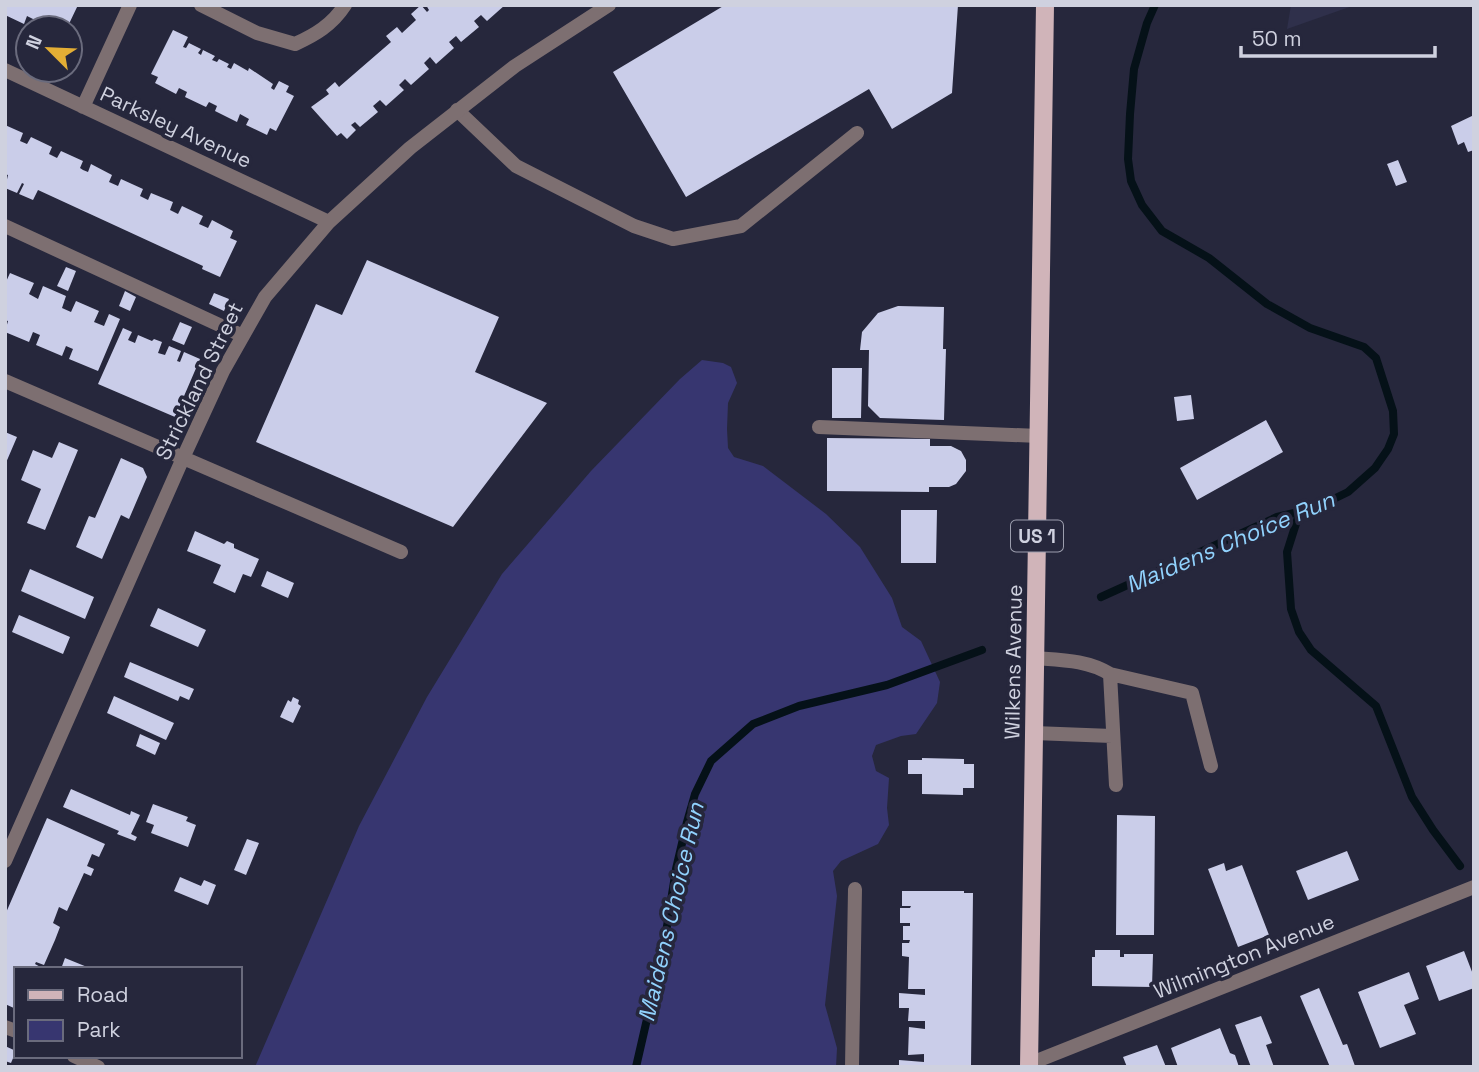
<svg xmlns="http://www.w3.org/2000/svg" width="1479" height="1072" font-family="'Space Grotesk',sans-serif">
<rect width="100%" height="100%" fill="#26273c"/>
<path fill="#2f304b" d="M1291,5H1355L1287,29Z"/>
<path fill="#373670" d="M702,360L723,363L731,367L737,383L728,403L727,429L728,448L734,457L763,466L826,514L860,547L892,598L902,627L921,641L940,682L937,703L916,734L901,736L876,745L872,756L876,771L889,778L887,808L889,825L878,844L841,861L833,871L837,896L825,1005L837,1048L836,1067H255L359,826L427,697L502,574L591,471L680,379Z"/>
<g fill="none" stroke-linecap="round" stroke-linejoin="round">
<path stroke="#051118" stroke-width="8" d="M1300,511L1287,552L1291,609L1299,632L1311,650L1376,706L1412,797L1433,830L1460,866
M1101,597L1277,517L1315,508L1348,492L1375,468L1388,449L1394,434L1393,411L1376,358L1364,347L1310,328L1267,304L1209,258L1162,231L1142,205L1131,181L1128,159L1130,114L1134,69L1147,23L1155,5
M636,1067L664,945L676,869L687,822L695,794L711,761L753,724L799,706L887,685L982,650"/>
</g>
<path fill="#cacde9" d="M5,5H78L67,28H35L37,21L27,16L24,24L5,15Z
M421,5L427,12L429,10L426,5H505L487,21L481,15L474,21L479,27L461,42L456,36L449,42L454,48L436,64L430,57L424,63L429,69L411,85L405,79L399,85L404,90L386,106L380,100L373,106L378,112L360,127L355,122L351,125L356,130L347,139L341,133L337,136L311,107L329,94L326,90L335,82L339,87L391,42L386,36L397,27L402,33L416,20L411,14Z
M725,5H958L952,93L892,129L869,89L686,197L613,72Z
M173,30L188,37L183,47L186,48L189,43L201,49L198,53L201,55L203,50L215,56L212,60L217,62L219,59L229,64L227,67L231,69L234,63L248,71L249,68L273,84L271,88L274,90L279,81L289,86L286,92L294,96L276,131L270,128L267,135L246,125L249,119L240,114L237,122L215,111L217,106L209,102L206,107L185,97L187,92L179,88L176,94L155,83L158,77L151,74Z
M1474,115V150L1468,152L1464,142L1458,145L1451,126Z
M5,125L23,133L20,141L27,144L31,137L52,147L49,154L57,158L61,151L83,161L80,168L83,170L88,172L91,164L112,175L109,182L118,186L121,179L143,189L140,196L148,200L151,193L173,202L170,210L178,214L182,206L203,216L199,224L208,228L212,220L233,231L230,238L237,241L220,277L202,269L203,266L38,190L33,200L19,194L24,184L22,183L17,193L5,188L8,175L5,174Z
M1398,160L1407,182L1396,186L1387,164Z
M367,260L499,317L475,372L547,403L453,527L256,442L316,304L342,315Z
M66,267L76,271L68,291L57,286Z
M10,273L34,283L29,294L38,299L43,286L66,296L62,308L71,312L76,301L99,311L94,322L104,326L109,314L120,319L98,371L69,359L73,349L66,346L62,356L36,345L40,335L33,332L29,342L5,332L8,321L5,320V284Z
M125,291L136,297L130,311L119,306Z
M214,293L229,299L224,311L209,304Z
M898,306L944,307L943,349H946L944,420L880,418L868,406L869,350H860L862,332L878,313Z
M180,322L192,327L184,345L172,340Z
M123,328L132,332L128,340L135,343L138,335L152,341L154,339L162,342L158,353L165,355L169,346L181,351L177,361L180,362L184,352L200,359L175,417L98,384Z
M832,368H862L861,418H832Z
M1191,395L1194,419L1177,421L1174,397Z
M1266,420L1283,452L1197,500L1180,468Z
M5,432L17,437L5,465Z
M827,438L930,439V446H951L961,451L966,460V471L956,484L949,487H929V492L827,491Z
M59,442L78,450L45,530L27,523L41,489L21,480L33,450L52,458Z
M121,458L143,468L147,477L129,519L121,515L102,559L76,547L89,516L95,518Z
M901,510H937L936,563H901Z
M195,531L224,544L227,541L234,544V548L259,559L251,577L243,574L235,593L213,583L221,565L187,551Z
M30,569L94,597L85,619L21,591Z
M267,571L294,583L288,598L261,586Z
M158,608L206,630L198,647L150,626Z
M19,615L70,637L63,654L12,632Z
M130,662L194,689L189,700L180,696L178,701L124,677Z
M114,696L174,723L166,740L107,713Z
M293,697L299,700L298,704L301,706L293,723L280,717L288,700L291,702Z
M140,734L160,743L155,755L136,746Z
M922,758L964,759V764H974V788H963V795L922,794V774H908V760H922Z
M71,789L130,815L131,811L140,815L131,834L137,837L135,841L117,834L119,831L63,807Z
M153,804L188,817L186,821L196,825L188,847L151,833L154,825L146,822Z
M1117,815L1155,816L1154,935H1116Z
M47,818L105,844L99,857L92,854L87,866L94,869L91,876L84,873L67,911L59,907L53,923L60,927L55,940L44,965L36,962L35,964L44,969H16V1009L5,1004V915Z
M247,839L259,843L246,875L234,870Z
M1347,851L1359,880L1308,900L1296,871Z
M1224,863L1226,871L1242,865L1269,935L1238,947L1208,869Z
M180,877L201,886L204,880L216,885L208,905L174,891Z
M902,891H964V893H973L971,1067H899V1060L924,1062V1054L908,1055L909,1027L925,1029V1021H908L909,1008H899V993L925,995V989H908L909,957L902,956V943H909L910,940H903V926H910V923H900V908H910L911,906H902Z
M1095,950H1120V957H1124V954H1153L1152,987L1092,986V957H1095Z
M1464,951L1474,977V988L1439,1001L1426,966Z
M65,958L92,969H61Z
M1409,972L1419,999L1404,1005L1416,1034L1380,1048L1358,992Z
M1319,988L1343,1045L1347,1044L1355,1066L1330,1067L1300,996Z
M1261,1016L1272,1043L1266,1045L1274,1067H1251L1235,1025Z
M1220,1028L1230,1053L1235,1055L1239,1067H1178L1171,1048Z
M1157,1045L1166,1067H1127L1123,1057Z
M5,1046L16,1051L11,1063L5,1061Z"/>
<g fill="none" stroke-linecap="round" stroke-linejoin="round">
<path stroke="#7d6f71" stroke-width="14" d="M201,5L257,33L295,44C315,35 332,25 345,5
M457,110L516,166L634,226L673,239L741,226L857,133
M5,226L241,335
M819,427L1039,436
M1035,658C1062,660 1088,660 1110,674L1116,785
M1110,674L1192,693L1211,766
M1034,733L1112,736
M852,1067L855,889"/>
<path stroke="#7d6f71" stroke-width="14" d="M5,70L329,222
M83,107L130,5
M5,381L401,552
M5,861L183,458L223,371L265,297L329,222L410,148L515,66L609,5
M5,1027L16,1031
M74,1056L98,1067
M1029,1064L1474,887"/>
<path stroke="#d0b4b9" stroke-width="18" d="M1029,1067L1045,5"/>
</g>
<g text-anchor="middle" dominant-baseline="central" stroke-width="7" stroke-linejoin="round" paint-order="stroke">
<rect fill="#26273c" stroke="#9c9eae" stroke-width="2" x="1011" y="520.5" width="52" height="31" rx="5"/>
<g font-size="19" font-weight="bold" fill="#cfd1df">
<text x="1037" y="536">US 1</text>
</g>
<g font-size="21" fill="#cfd1df" stroke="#26273c">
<text transform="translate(176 127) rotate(25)">Parksley Avenue</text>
<text transform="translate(199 381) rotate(-64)">Strickland Street</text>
<text transform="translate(1013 662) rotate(-89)">Wilkens Avenue</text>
<text transform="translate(1244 956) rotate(-22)">Wilmington Avenue</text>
</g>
<g font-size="23" font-style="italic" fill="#91d2fd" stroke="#26273c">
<text transform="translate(1230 542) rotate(-23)">Maidens Choice Run</text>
<text transform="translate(671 912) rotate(-77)">Maidens Choice Run</text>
</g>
</g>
<rect width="1479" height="1072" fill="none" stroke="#cfd1df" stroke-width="14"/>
<rect x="14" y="967" width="228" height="91" fill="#26273c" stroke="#6a6b7d" stroke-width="2"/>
<rect x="28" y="990" width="35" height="10" fill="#d0b4b9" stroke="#6a6b7d" stroke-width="2"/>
<text x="77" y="1002" font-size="21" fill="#cfd1df">Road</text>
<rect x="28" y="1020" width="35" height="21" fill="#373670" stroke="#6a6b7d" stroke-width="2"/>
<text x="77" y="1037" font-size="21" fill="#cfd1df">Park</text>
<g transform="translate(49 49) rotate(294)"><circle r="33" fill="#26273c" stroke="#6a6b7d" stroke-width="2"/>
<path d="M0-5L12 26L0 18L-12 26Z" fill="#e3ae35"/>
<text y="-10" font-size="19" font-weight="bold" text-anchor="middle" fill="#cfd1df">N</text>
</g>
<path d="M1241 46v10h194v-10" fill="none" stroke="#cfd1df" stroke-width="3.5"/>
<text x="1252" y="46" font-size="21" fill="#cfd1df" stroke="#26273c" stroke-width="5" paint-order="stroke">50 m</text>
</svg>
